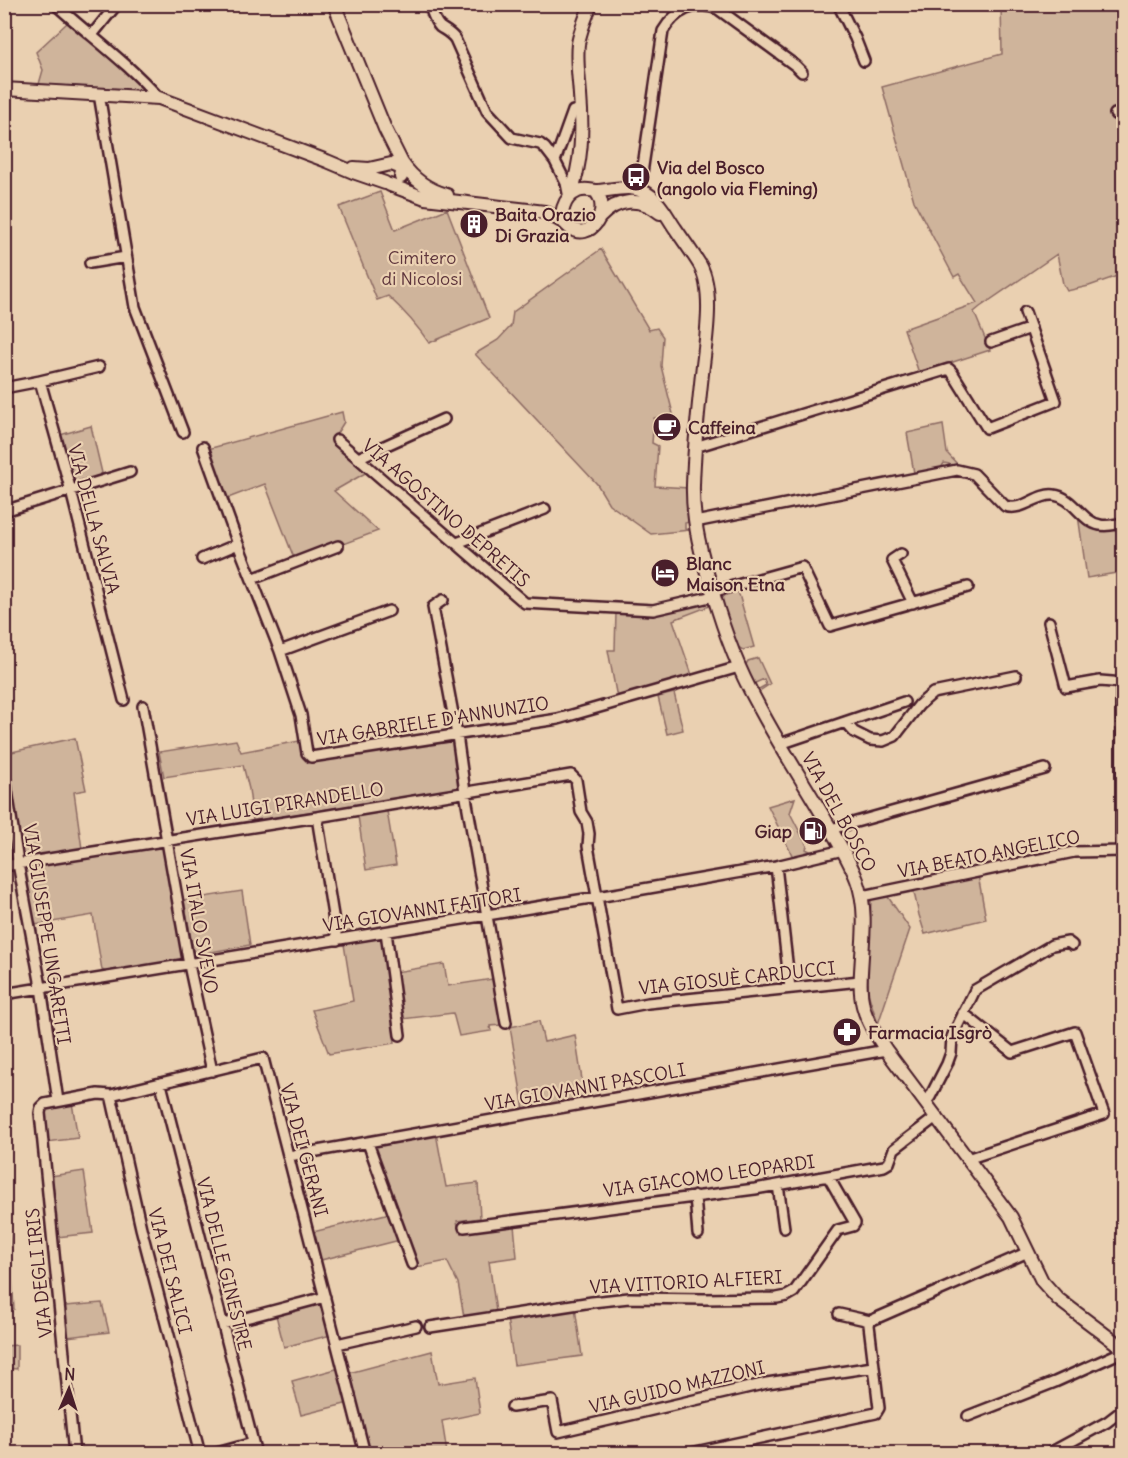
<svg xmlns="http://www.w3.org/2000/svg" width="1128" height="1458" font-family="Delius,sans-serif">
<rect width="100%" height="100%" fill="#ead0b1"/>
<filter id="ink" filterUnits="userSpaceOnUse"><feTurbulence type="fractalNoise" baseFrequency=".0167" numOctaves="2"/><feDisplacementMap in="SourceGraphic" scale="12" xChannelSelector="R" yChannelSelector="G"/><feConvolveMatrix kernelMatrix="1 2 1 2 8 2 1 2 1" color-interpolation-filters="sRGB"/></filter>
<g filter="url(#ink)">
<path fill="#cfb49b" stroke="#8c6a63" stroke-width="1.5" d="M1001,5H1123V110L1113,112L1114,118L1123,117V196L1116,197L1122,247H1123V274L1089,286L1067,291L1063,284L1057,254L980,307L974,312L990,350L919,373L904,329L977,303L959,274L954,277L914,201L882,87L1002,54Z
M71,21L148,91L39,84L43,70L36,52L67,23Z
M380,192L395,230L447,209L489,318L429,343C417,325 403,310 388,296L377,300L339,207Z
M601,249L649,330L657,328L663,337L661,366L673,414L654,418L652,443L658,446L655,486L689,488V522L685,523V529L690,530L651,534L609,504L597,484L475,354L498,340L511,326L513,312Z
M342,412L344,422L332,441L367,472L334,491L378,531L343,544L341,542L294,558L265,484L228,498L208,449Z
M943,425L947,453L958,465L950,466L949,464L944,463L941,468L914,473L907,433Z
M91,426L102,473L99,476L74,483L72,482L60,435Z
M1078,515C1097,531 1100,531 1123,526L1122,572L1087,578Z
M738,591L754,647L743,650L736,646L721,600L726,594Z
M708,603L710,606L673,620L692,675L617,698L608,650H615L616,612L653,614Z
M758,658L770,684L758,692L757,690L766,685L764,679L753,684L745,666L748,661Z
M674,693L683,730L667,734L658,697Z
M75,738L86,790L74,792L82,849L22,858L7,753Z
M453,739L460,788L253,821L249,789L243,765L164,777L159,752L236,740L241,752L299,741L304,757L310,760Z
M795,798L790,813L807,846L806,849L812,852L793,857L768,806Z
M387,811L396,865L366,870L358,816Z
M160,845L165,846L184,957L181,962L108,973L102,970L93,915L35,925L24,873L28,866Z
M978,875L986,919L925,934L919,915L913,888Z
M242,891L250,945L194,955L184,900Z
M886,894L910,929L878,1024L867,990L866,970L869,949L871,902V898Z
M382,938L395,1043L329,1054L312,1010L353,1001L344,944Z
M444,964L448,986L492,979L502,1025L490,1026L491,1031L459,1036L453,1013L402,1019L395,972Z
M539,1021L544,1042L575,1035L585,1099L524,1110L510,1027Z
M72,1103L78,1138L47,1142L44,1114C48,1104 62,1105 72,1103Z
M436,1133L446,1187L478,1183L480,1218L457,1221L459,1231L514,1225L517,1257L489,1261L496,1312L494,1314L464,1317L458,1283L447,1261L417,1267L375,1146Z
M4,1146L14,1309H4Z
M84,1171L93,1233L57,1237L51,1176Z
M390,1213L400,1240L321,1260L313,1232Z
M323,1301L331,1335L284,1347L276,1315Z
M102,1303L109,1332L67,1337L65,1306Z
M575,1308L582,1356L514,1365L507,1318Z
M17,1345V1369L5,1368V1346Z
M432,1351L438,1384L475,1378L480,1413L442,1421L447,1453H370L349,1373Z
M340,1368L349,1403L301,1415L292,1381Z"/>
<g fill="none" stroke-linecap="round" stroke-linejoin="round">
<g stroke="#4a1f2b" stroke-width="14">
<path id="street" d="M55,4C90,36 128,63 159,98
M429,4C432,12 434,21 440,27C446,31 451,33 455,39L487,111L512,138L540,144L545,148L555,161
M838,4L855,38L864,61
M92,35L117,4
M99,94L135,307L183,432
M1115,114L1124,113
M637,189L642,173L663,31C675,11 694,0 718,9L796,66L802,72
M569,198L566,183L555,161L573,111L581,109
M90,263L126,257
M991,342L1031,328
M40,381L99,367
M4,388L40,381L71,491L124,700
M337,440L525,603L653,610L714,596
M203,447L238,544L280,651L301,715L307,753L311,757L558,719L739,667
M695,447L949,369L952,372L987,428L1056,401L1025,312
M358,458L444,419
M4,511L130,472
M695,522L957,470L974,474L1005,506C1023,512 1037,493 1054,495C1073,497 1082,522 1100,525C1107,527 1116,524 1124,523
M457,543L545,509
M901,554L892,560L913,603
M202,559L238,544
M252,579L338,546
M712,592L802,567L830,626L968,587
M443,600L433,607L457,735L465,792L506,1023
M1049,622L1066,687L1100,681L1124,683
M280,651L389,611
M1121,683V851
M143,706L189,965L212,1071
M845,722L854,732L870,740L883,741L895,736L919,705L933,693L1016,676
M780,744L904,702
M4,771L19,869L40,981L58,1101
M317,817L337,940
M831,829L1045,769
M4,866L317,817L571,775L576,780L581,812L587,822L589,834L588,846L617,1009L648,1003L860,981
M776,866L790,988
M862,896L1074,852L1124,851
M386,932L400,1035
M4,994L597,897L776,866L843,850
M963,1013L1012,1052L1075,1032L1104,1114L967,1159
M161,1084L256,1454
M111,1095L141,1228L200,1454
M925,1102L930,1097L947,1064L951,1053L952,1037L975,990L1052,945L1068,942L1072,945
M368,1143L412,1264
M289,1156L886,1050
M778,1185L784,1228
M695,1196L698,1234
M464,1227L755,1189L884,1166L889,1163L894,1149L936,1117
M839,1314L870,1321
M223,1324L325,1297
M430,1327L592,1302L629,1298L704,1299L777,1298L787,1296L794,1292L838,1230L853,1226L855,1223L828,1176
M337,1344L416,1326
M512,1407L552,1401L558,1432L767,1383L873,1367
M968,1416L1055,1382L1124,1351
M74,1454L40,1113L41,1108L45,1104L98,1094L111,1095L263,1058L365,1454
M213,1454L253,1443
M686,1454L876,1413L879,1408L869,1325L870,1321L1028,1252
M1048,1454L1107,1422L1124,1409"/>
</g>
<g stroke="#4a1f2b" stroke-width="16">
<path id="secondary" d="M334,4L385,129L402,163L403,168L401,177
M4,89L159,98L327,161L353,172L385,183
M402,163C413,179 428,190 447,195
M354,168L369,169L391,164L407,170
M390,185L425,198L545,212L565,223
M595,191C613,209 590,244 569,227C556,217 564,197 578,191C585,188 592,191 599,191C618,189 636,183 652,197C662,205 668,218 675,228C683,240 692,252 700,265C715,292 705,344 702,374C698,411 694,448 693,485C692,522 702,558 713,593C724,631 737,667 756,701C777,742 803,781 826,821C837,840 849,859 857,880C866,904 864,930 862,956C861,973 859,990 863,1006C867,1022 877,1036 886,1050L1011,1217L1042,1281L1058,1299L1124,1349
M570,196C582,162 583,131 580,95C579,78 576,61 578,44C580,31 586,17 591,4
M600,217C617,199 640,196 660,213"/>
</g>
<use href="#street" stroke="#ead0b1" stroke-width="9"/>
<use href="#secondary" stroke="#ead0b1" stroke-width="12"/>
</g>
</g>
<defs>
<g id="bus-disc" transform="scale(1.5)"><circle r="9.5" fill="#4a1f2b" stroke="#ead0b1"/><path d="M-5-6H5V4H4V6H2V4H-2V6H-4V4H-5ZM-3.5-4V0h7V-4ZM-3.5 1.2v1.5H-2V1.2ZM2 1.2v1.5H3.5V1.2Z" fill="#fff"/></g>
<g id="building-disc" transform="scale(1.5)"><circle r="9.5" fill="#4a1f2b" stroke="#ead0b1"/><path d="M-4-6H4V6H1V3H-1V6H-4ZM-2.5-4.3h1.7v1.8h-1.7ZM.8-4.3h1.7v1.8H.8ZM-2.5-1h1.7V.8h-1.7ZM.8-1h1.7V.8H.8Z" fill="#fff"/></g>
<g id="cafe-disc" transform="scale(1.5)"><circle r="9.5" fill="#4a1f2b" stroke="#ead0b1"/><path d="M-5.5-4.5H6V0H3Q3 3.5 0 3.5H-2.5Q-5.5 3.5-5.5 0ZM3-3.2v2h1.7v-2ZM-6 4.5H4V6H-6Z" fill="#fff"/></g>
<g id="hotel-disc" transform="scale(1.5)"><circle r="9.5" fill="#4a1f2b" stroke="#ead0b1"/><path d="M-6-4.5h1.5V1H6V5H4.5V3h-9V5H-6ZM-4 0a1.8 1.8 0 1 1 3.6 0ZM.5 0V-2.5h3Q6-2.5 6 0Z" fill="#fff"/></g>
<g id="fuel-disc" transform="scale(1.5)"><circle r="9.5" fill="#4a1f2b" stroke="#ead0b1"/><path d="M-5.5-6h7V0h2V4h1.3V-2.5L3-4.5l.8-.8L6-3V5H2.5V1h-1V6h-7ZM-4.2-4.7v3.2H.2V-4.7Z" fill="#fff"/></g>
<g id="pharmacy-disc" transform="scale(1.5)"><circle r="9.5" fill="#4a1f2b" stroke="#ead0b1"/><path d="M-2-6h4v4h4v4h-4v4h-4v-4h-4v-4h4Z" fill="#fff"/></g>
</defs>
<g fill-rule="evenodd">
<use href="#bus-disc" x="636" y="177"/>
<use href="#building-disc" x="474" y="224"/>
<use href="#cafe-disc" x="667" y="427"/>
<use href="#hotel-disc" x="665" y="573"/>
<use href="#fuel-disc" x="813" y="831"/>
<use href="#pharmacy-disc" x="847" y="1032"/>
</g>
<g text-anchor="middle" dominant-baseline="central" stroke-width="4.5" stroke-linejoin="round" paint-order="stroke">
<g font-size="18" font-weight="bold" fill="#4a1f2b" stroke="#ead0b1" text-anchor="start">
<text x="657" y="167">Via del Bosco<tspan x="657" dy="21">(angolo via Fleming)</tspan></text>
<text x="495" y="214">Baita Orazio<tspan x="495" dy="21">Di Grazia</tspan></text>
<text x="688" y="427">Caffeina</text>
<text x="686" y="563">Blanc<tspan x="686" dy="21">Maison Etna</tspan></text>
<text x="792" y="831" text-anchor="end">Giap</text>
<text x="868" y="1032">Farmacia Isgrò</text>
</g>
<g font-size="18" fill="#5e353c" stroke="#ead0b1">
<text x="422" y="257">Cimitero<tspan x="422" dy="21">di Nicolosi</tspan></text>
</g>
<g font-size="18" fill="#4a1f2b" stroke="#ead0b1">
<text transform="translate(446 513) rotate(41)">VIA AGOSTINO DEPRETIS</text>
<text transform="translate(94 519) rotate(75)">VIA DELLA SALVIA</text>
<text transform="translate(433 721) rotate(-9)">VIA GABRIELE D'ANNUNZIO</text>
<text transform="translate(285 804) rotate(-9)">VIA LUIGI PIRANDELLO</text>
<text transform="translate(839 812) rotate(61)">VIA DEL BOSCO</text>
<text transform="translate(989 854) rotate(-11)">VIA BEATO ANGELICO</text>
<text transform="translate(422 910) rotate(-9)">VIA GIOVANNI FATTORI</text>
<text transform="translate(199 921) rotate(80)">VIA ITALO SVEVO</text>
<text transform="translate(47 934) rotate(81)">VIA GIUSEPPE UNGARETTI</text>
<text transform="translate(737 978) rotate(-6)">VIA GIOSUÈ CARDUCCI</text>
<text transform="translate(585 1087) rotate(-10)">VIA GIOVANNI PASCOLI</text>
<text transform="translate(304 1150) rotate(75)">VIA DEI GERANI</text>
<text transform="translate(709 1176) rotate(-8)">VIA GIACOMO LEOPARDI</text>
<text transform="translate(224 1264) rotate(76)">VIA DELLE GINESTRE</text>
<text transform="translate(170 1271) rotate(76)">VIA DEI SALICI</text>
<text transform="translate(39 1273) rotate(-96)">VIA DEGLI IRIS</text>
<text transform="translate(686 1282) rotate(-3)">VIA VITTORIO ALFIERI</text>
<text transform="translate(677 1387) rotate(-13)">VIA GUIDO MAZZONI</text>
</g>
</g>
<rect width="1128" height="1458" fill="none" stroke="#ead0b1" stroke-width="24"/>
<rect x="12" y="12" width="1104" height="1434" fill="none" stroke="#4a1f2b" stroke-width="2" filter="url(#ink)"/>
<g transform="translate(69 1389) rotate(3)" stroke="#ead0b1" stroke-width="4.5" paint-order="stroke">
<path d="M0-4.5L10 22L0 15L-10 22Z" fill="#4a1f2b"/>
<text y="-9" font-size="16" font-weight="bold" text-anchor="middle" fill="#4a1f2b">N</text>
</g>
</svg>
